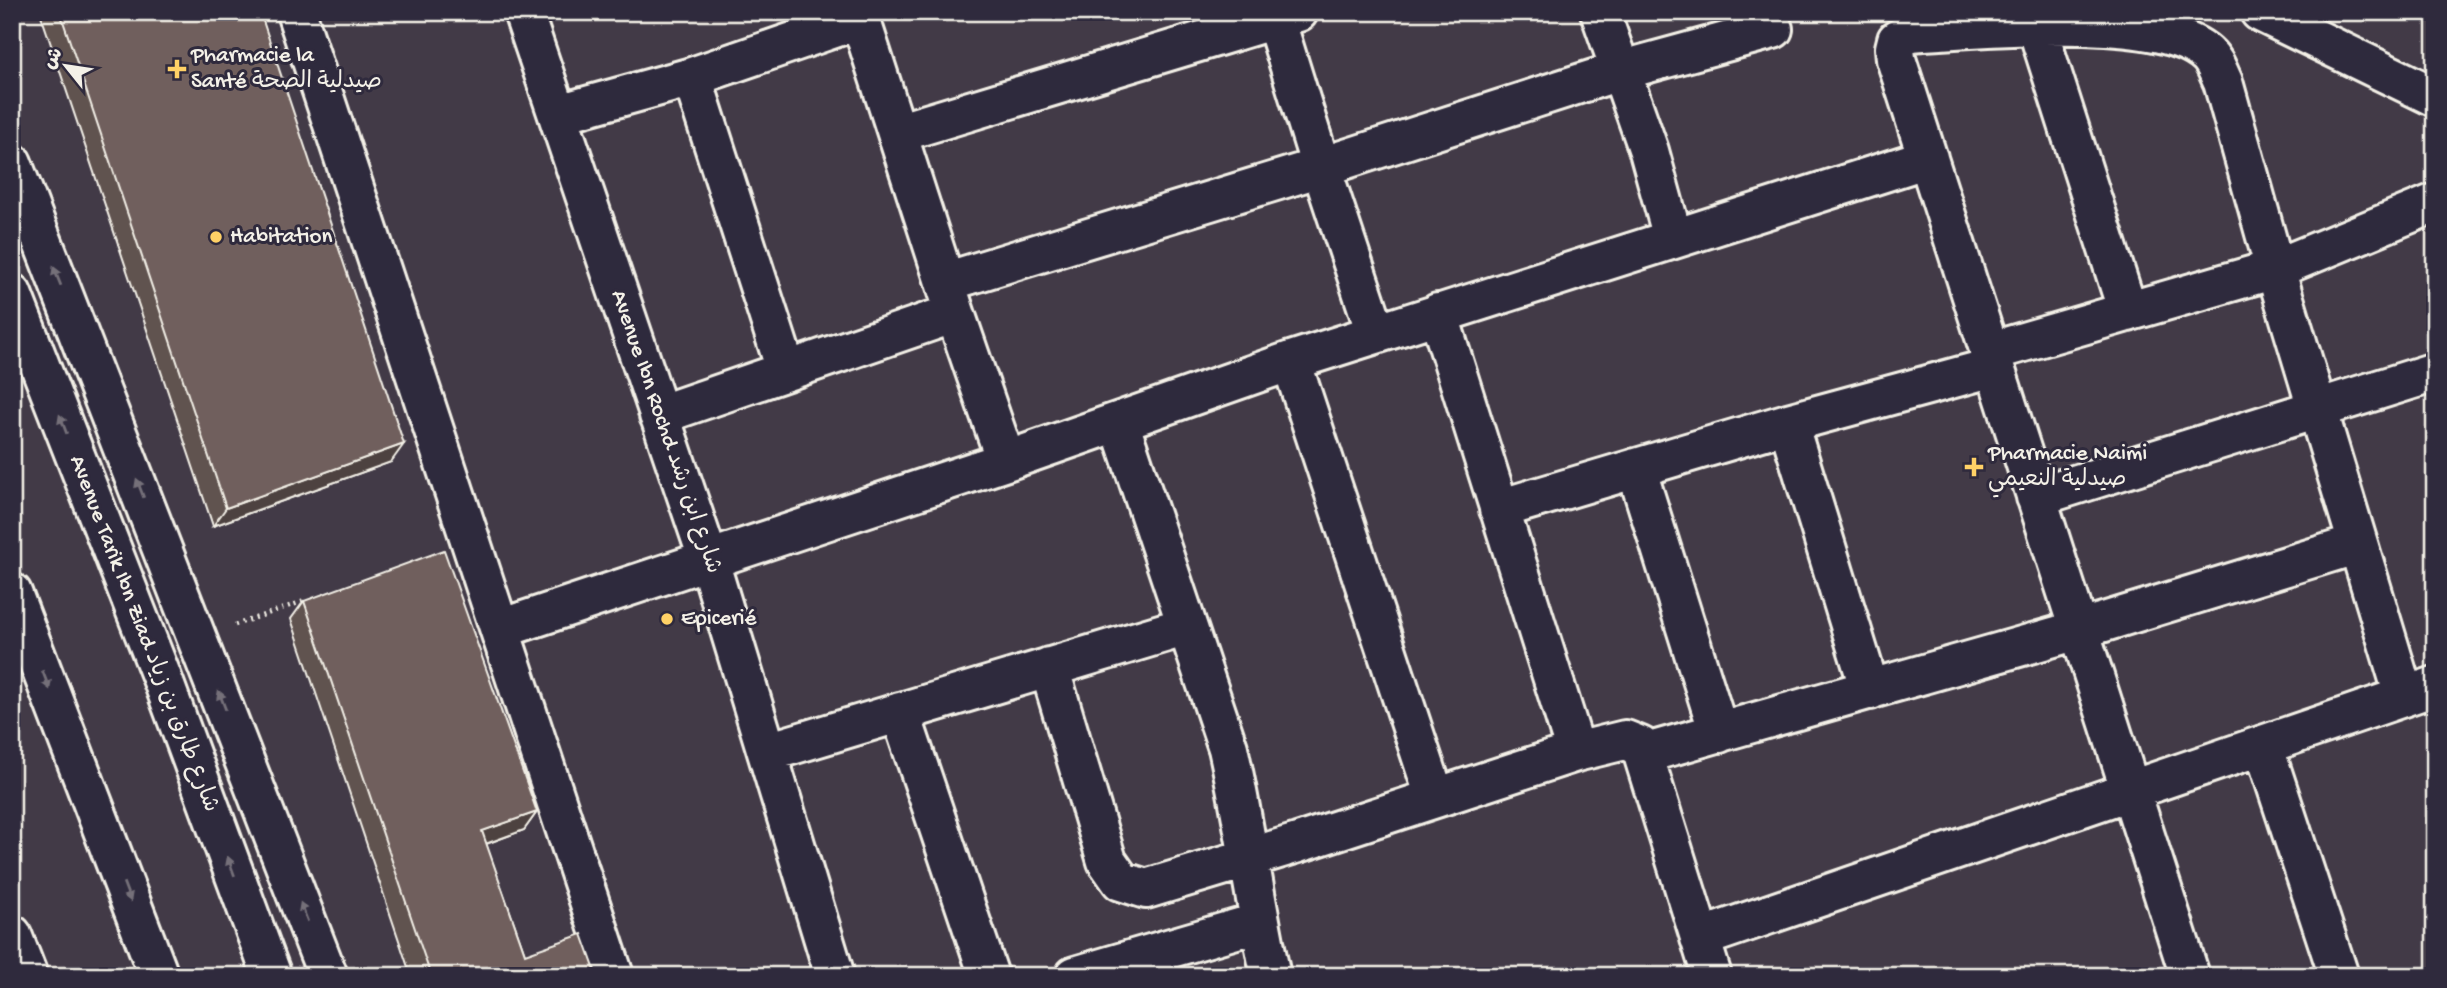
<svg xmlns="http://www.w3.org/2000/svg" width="2447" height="988" font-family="'Gochi Hand','Playpen Sans Arabic',sans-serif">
<rect width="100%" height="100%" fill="#423a47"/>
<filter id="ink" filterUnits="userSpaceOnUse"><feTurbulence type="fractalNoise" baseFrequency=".0143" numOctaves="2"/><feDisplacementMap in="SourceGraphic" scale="14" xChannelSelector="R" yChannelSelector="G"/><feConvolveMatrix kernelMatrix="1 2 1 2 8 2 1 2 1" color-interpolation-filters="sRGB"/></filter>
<g filter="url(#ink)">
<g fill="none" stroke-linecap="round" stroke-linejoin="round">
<g stroke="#f4f1e8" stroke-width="44">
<path id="street" d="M296,12L614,976
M523,12L709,561L835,976
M858,12L955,313L1006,461
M1273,12L1321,167L1376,333
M1600,12L1649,151L1673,238
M2036,24L2128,312
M692,77L786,370
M558,114L692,77L860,19
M897,133L1298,12
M12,163L328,976
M945,282L1321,167L1619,71L1773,29
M1438,313L1576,752
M1989,352L2275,269L2435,203
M1291,361L1435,797
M659,415L955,313
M1119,422L1228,748C1245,823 1254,900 1271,976
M1788,423L1870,690
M1636,468L1719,733
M2036,497L2435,372
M1499,509L1788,423L1994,367
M500,629L1006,461L1291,361L1928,158
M1049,667L1107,861L1121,881L1146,889L1298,843L1576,752L1625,740L1640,746L1643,754L1712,976
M900,712L989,976
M2263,745L2339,976
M768,752L1187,626
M1643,754L2078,630L2358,544
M12,935L28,976
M1700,938L2435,686
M1075,976L1260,922
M2190,976L1896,59L1895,48L1897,40L1910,32C1976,28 2158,9 2207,54C2215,61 2218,72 2223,82L2275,269L2404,696"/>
</g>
<g stroke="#f4f1e8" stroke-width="44">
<path id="secondary" d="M2260,12L2435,97"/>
</g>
<g stroke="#f4f1e8" stroke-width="44">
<path id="primary" d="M12,294L162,678L272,976
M12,593L159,976"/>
</g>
<path stroke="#f4f1e8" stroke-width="4.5" stroke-dasharray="2 5" stroke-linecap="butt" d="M235,625L307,600"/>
<use href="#street" stroke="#2f2a3d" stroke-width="38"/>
<use href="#secondary" stroke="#2f2a3d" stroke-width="38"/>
<use href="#primary" stroke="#2f2a3d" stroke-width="38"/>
</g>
<path fill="#605250" stroke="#f4f1e8" stroke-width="2" d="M40,12H260L391,462L213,526Z
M304,601L537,812L524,830L486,844L525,954L597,976H411L291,619Z"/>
<path fill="#4e4241" stroke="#f4f1e8" stroke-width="2" d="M404,444L391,462L213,526L226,508Z
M537,812L524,830L469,850L482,831Z"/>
<path fill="#705f5d" stroke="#f4f1e8" stroke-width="2" d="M60,12H260L404,444L226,508Z
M444,550L537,812L482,831L525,954L582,934L597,976H431L304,601Z"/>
<defs><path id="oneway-solid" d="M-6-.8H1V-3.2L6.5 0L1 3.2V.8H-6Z" transform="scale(1.75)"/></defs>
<g fill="#747079">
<use href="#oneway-solid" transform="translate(57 276) rotate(-112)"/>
<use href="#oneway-solid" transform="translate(63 424) rotate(-111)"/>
<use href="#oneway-solid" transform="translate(140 488) rotate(-111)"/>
<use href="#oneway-solid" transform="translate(46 680) rotate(69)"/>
<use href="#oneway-solid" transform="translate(222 700) rotate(-111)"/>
<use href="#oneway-solid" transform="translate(231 866) rotate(-110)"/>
<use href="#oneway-solid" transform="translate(127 892) rotate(69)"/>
<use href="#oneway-solid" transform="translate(304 912) rotate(-111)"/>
</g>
</g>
<g fill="#ffd166" stroke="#2f2a3d" stroke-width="2.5">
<path d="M173.5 58.5h7v7h7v7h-7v7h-7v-7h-7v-7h7z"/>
<circle cx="216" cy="237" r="7"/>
<path d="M1970.5 456.5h7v7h7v7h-7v7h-7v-7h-7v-7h7z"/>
<circle cx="667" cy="619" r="7"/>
</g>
<g text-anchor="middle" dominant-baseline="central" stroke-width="6" stroke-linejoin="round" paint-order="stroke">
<g font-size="23" fill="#f4f1e8" stroke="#2f2a3d" text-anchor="start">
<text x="191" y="56">Pharmacie la<tspan x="191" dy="26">Santé صيدلية الصحة</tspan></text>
<text x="230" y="237">Habitation</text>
<text x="1988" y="454">Pharmacie Naimi<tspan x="1988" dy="26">صيدلية النعيمي</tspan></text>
<text x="681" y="619">Epicerié</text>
</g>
<g font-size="23" fill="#f4f1e8" stroke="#2f2a3d">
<text transform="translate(665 432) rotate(71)">Avenue Ibn Rochd شارع ابن رشد</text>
<text transform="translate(143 634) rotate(69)">Avenue Tarik Ibn Ziad شارع طارق بن زياد</text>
</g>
</g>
<rect width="2447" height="988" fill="none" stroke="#2f2a3d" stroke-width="42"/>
<rect x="21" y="21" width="2405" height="946" fill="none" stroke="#f4f1e8" stroke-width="2.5" filter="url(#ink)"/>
<g transform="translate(66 66) rotate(300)" stroke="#2f2a3d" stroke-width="5" paint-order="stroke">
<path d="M0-5L12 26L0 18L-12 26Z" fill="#f4f1e8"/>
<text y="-10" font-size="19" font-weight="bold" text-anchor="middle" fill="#f4f1e8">ش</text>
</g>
</svg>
